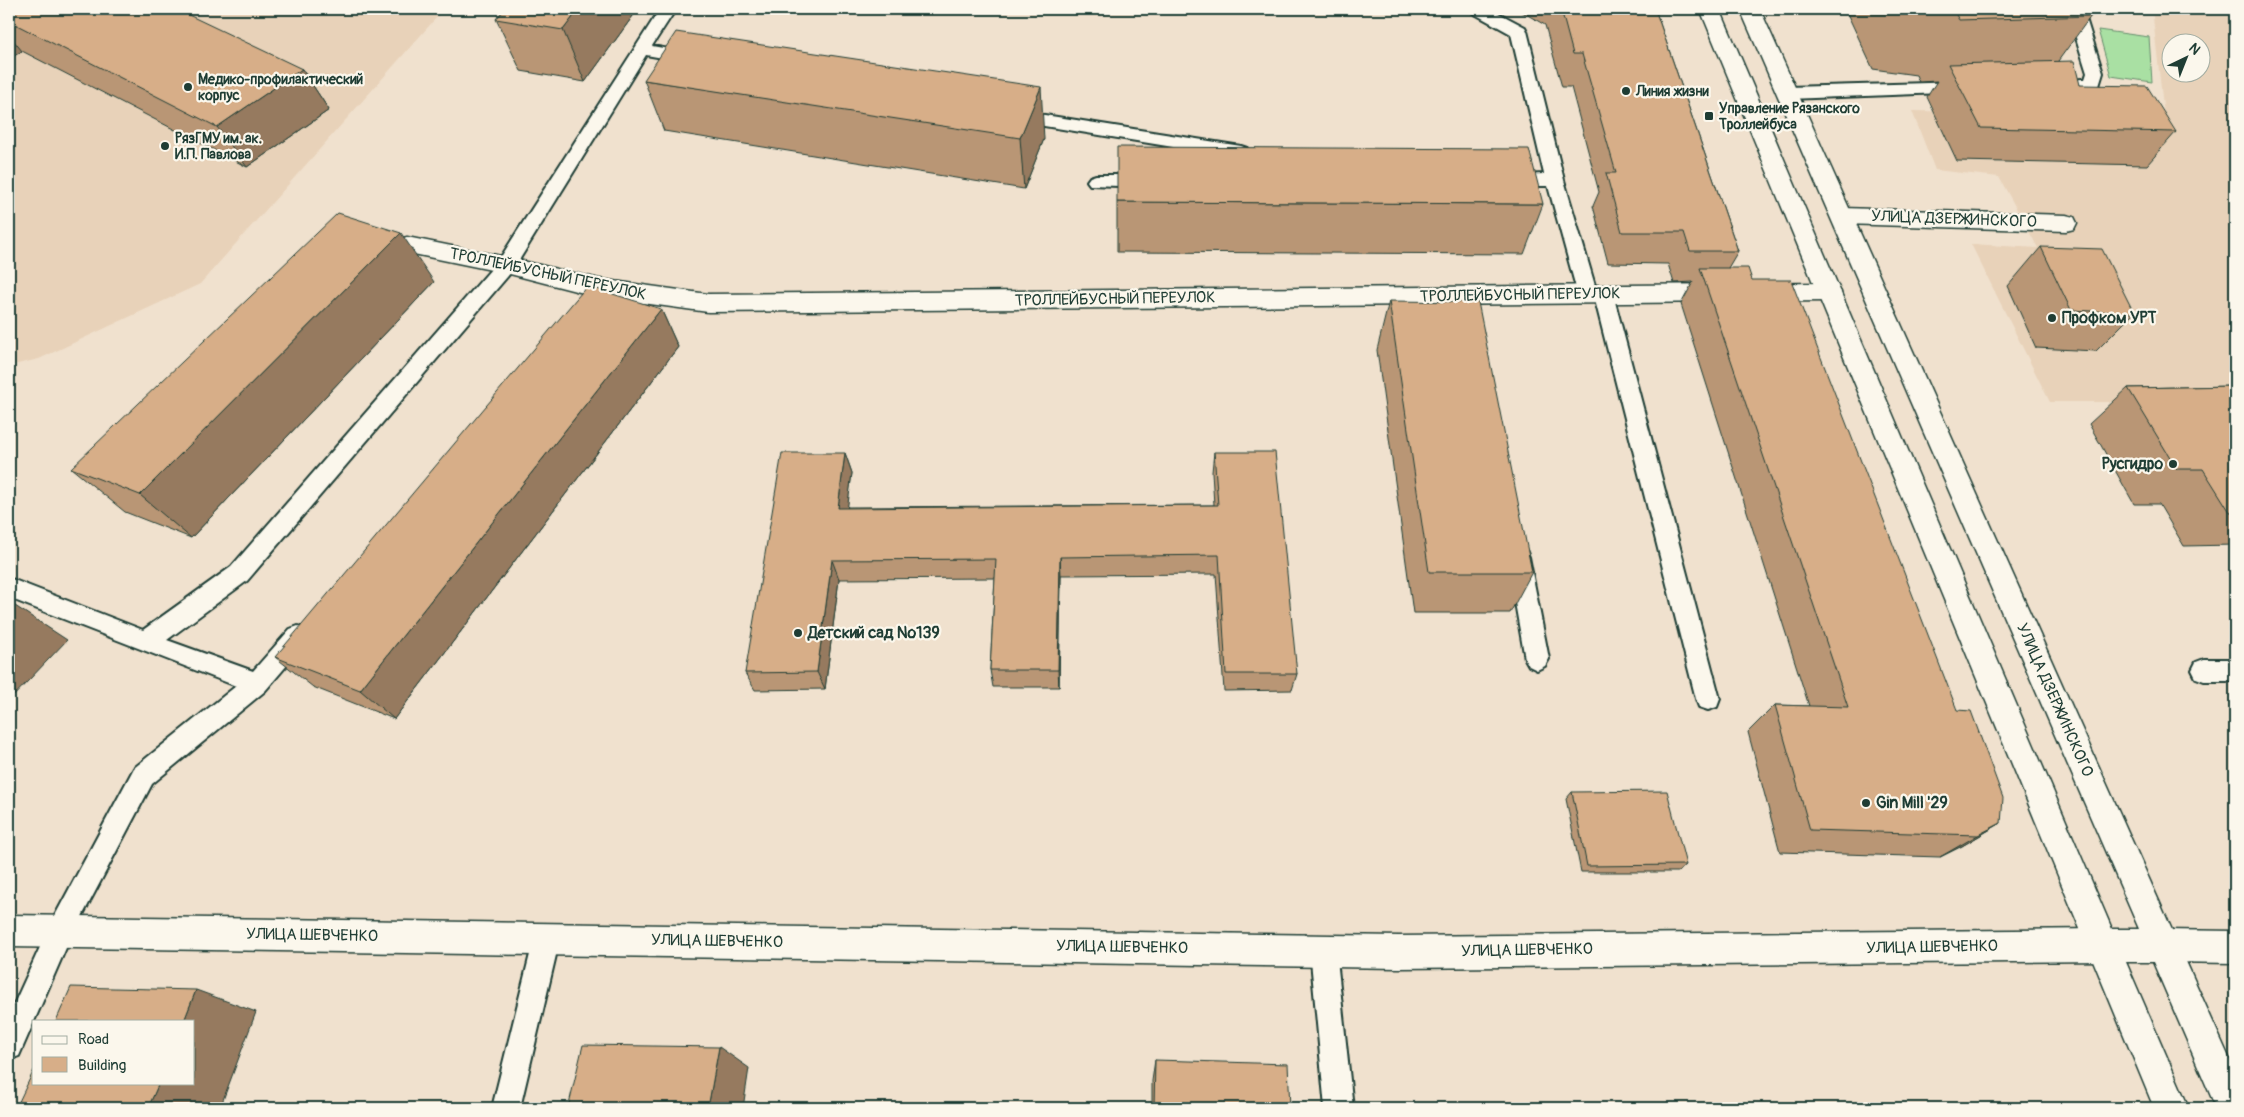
<svg xmlns="http://www.w3.org/2000/svg" width="2244" height="1117" font-family="Pangolin,sans-serif">
<rect width="100%" height="100%" fill="#f0e1ce"/>
<filter id="ink" filterUnits="userSpaceOnUse"><feTurbulence type="fractalNoise" baseFrequency=".02" numOctaves="2"/><feDisplacementMap in="SourceGraphic" scale="10" xChannelSelector="R" yChannelSelector="G"/><feConvolveMatrix kernelMatrix="1 2 1 2 8 2 1 2 1" color-interpolation-filters="sRGB"/></filter>
<g filter="url(#ink)">
<path fill="#e8d2b9" fill-rule="evenodd" d="M9,9H444L200,284L39,359L9,366Z
M2152,9H2235V402H2050L1971,244L2038,248L1999,177L1935,170L1912,111L2164,115ZM2172,42H2202V72H2172Z"/>
<path fill="#a9e0a3" stroke="#648e6c" d="M2098,30L2149,37L2152,82L2111,76Z"/>
<g fill="none" stroke-linecap="round" stroke-linejoin="round">
<g stroke="#1f3d34" stroke-width="4">
<path id="service" d="M660,9H676L652,46L697,54L699,58L697,62L691,63L646,55L513,270L247,581L167,640L253,671L290,629L298,626L306,629L310,636L306,643L265,691L152,784L69,941L19,1056L9,1060V1015L51,923L134,768L236,686L9,598V578L143,630L231,567L499,260Z
M1471,9H1491L1525,27L1527,31L1564,180L1596,289L1603,287L1610,289L1613,294L1720,699L1717,707L1708,710L1699,707L1696,699L1595,300L1588,302L1581,300L1578,295L1548,186H1507L1501,184L1498,180L1501,176L1544,174L1511,34L1473,13Z
M2067,9H2083L2103,73L2099,86C2083,90 2064,94 2047,90L2044,86L2047,82L2082,79H2085L2087,73Z
M1963,82L1969,84L1972,88L1969,92L1788,99L1782,97L1779,93L1782,89L1788,87Z
M1013,110L1241,146L1247,148L1250,152L1247,156L1241,158L1007,120L1004,116L1007,112Z
M1096,175H1148L1154,177L1157,181L1154,185L1148,187L1090,185L1087,181L1090,177Z
M1518,547L1526,550L1529,557L1549,659L1545,666L1537,670L1529,666L1525,659L1507,557L1510,550Z
M2204,659H2235V681H2204L2196,678L2192,670L2196,662Z
M547,925L556,929L560,938L520,1108H492L534,938L538,929Z
M1323,937L1333,940L1336,950L1353,1108H1325L1310,950L1313,940Z"/>
</g>
<g stroke="#1f3d34" stroke-width="3">
<path id="minor" d="M1843,208L2066,215L2074,217L2077,223L2074,229L2066,231L1843,224L1835,222L1832,216L1835,210Z
M407,237L506,257L599,279L708,294L1829,283L1837,286L1841,292L1837,298L1829,301L708,312L599,297L506,273L399,251L395,245L399,239Z
M2163,930L2235,931V963L2163,962L2151,958L2147,946L2151,934Z"/>
</g>
<g stroke="#1f3d34" stroke-width="3">
<path id="tertiary" d="M9,915L1399,936L2103,929L2115,933L2119,945L2115,957L2103,961L1399,968L9,947Z"/>
</g>
<g stroke="#1f3d34" stroke-width="3">
<path id="secondary" d="M1700,9H1720L2112,929H2139L1740,9H1760L2235,1071V1108H2216L2153,962H2126L2189,1108H2154Z"/>
</g>
<use href="#service" fill="#fbf7ec" fill-rule="evenodd"/>
<use href="#minor" fill="#fbf7ec" fill-rule="evenodd"/>
<use href="#tertiary" fill="#fbf7ec" fill-rule="evenodd"/>
<use href="#secondary" fill="#fbf7ec" fill-rule="evenodd"/>
</g>
<path fill="#b99675" stroke="#1f3d34" d="M9,9L302,69L329,110L247,167L22,51L9,59Z
M505,9H638L585,82L521,71L496,19Z
M1517,9H1655L1738,251L1728,268L1752,280L2001,823L1962,846L1940,857L1780,852L1748,732L1775,705L1809,706L1681,304L1693,282L1674,283L1668,264L1608,263L1593,206L1599,192L1571,87H1562L1545,25Z
M1845,9H2089L2091,16L2058,61L2080,85L2176,132L2147,165L1957,161L1927,97L1937,81L1919,82L1916,75L1873,69Z
M644,80L1044,139L1024,189L664,131Z
M1117,202L1543,204L1524,254L1117,252Z
M2041,247L2134,313L2096,351L2036,348L2008,286Z
M434,282L191,538L125,512L71,468Z
M1389,301L1532,572L1510,613H1413L1377,350Z
M661,309L678,347L394,719L313,687L275,657Z
M2235,386V545L2184,546L2159,504H2134L2089,424L2128,388Z
M1214,452L1297,674L1292,690L1224,691L1216,574L1061,575L1059,687H993L990,670L995,578L839,579L825,689L755,690L745,673L845,453L852,473L847,507L1214,505L1212,472Z
M1572,792L1686,865L1678,872H1581L1566,799Z
M1155,1060L1290,1108H1152V1081Z"/>
<path fill="#967a5f" stroke="#1f3d34" d="M579,9H638L585,82L563,30Z
M9,35L22,51L9,59Z
M302,69L329,110L247,167L217,127Z
M1041,87L1044,139L1024,189L1020,138Z
M401,233L434,282L191,538L140,495Z
M661,309L678,347L394,719L360,690Z
M845,453L852,473L845,527L838,508Z
M1060,557L1061,575L1059,687L1058,670Z
M832,560L839,579L825,689L817,672Z
M9,602L67,640L9,701Z
M2001,823L1962,846L1940,857L1978,835Z
M196,990L256,1012L220,1108H148L159,1083H194V1021H184Z
M719,1047L749,1068L743,1108H708Z"/>
<path fill="#d7ae88" stroke="#1f3d34" d="M9,9H176L302,69L217,127L9,21Z
M505,9H579L563,30L496,19Z
M1561,9H1655L1738,251H1690L1684,232H1622L1606,173H1616L1582,54H1573Z
M1925,9H2089L2091,16L1959,20L1955,13Z
M676,32L1041,87L1020,138L644,80Z
M2074,61L2080,85L2147,86L2176,132L1981,128L1948,64Z
M1117,147L1529,149L1543,204L1117,202Z
M338,213L401,233L140,495L71,468Z
M2041,247L2102,249L2134,313L2071,310Z
M1700,268H1748L1752,280H1791L1957,710L1971,711L2003,798L2001,823L1978,835L1810,830L1775,705L1848,707Z
M587,286L661,309L360,690L275,657Z
M1389,301L1478,302L1532,572H1429Z
M2235,386V512H2230L2203,469H2177L2128,388Z
M1214,452H1275L1297,674H1226L1219,555L1060,557L1058,670H990L996,559L832,560L817,672L745,673L782,453H845L838,508L1218,505Z
M1667,791L1686,865L1587,866L1572,792Z
M71,987L196,990L184,1021H56Z
M583,1045L719,1047L708,1108H568Z
M1155,1060L1288,1064L1290,1108H1154Z
M34,1070V1083H159L148,1108H16Z"/>
</g>
<g fill="#1f3d34" stroke="#fbf7ec" stroke-width="2">
<circle cx="188" cy="87" r="5"/>
<circle cx="1626" cy="91" r="5"/>
<rect x="1704" y="111" width="10" height="10" rx="2.5"/>
<circle cx="165" cy="146" r="5"/>
<circle cx="2052" cy="318" r="5"/>
<circle cx="2173" cy="464" r="5"/>
<circle cx="798" cy="633" r="5"/>
<circle cx="1866" cy="803" r="5"/>
</g>
<g text-anchor="middle" dominant-baseline="central" stroke-width="4.5" stroke-linejoin="round" paint-order="stroke">
<g font-size="14" font-weight="bold" fill="#1f3d34" stroke="#fbf7ec" text-anchor="start">
<text x="198" y="79">Медико-профилактический<tspan x="198" dy="16">корпус</tspan></text>
<text x="1636" y="91">Линия жизни</text>
<text x="1719" y="108">Управление Рязанского<tspan x="1719" dy="16">Троллейбуса</tspan></text>
<text x="175" y="138">РязГМУ им. ак.<tspan x="175" dy="16">И.П. Павлова</tspan></text>
</g>
<g font-size="16" fill="#1f3d34" stroke="#fbf7ec">
<text transform="translate(1954 219) rotate(2)">УЛИЦА ДЗЕРЖИНСКОГО</text>
<text transform="translate(548 274) rotate(12)">ТРОЛЛЕЙБУСНЫЙ ПЕРЕУЛОК</text>
<text transform="translate(1520 295) rotate(-1)">ТРОЛЛЕЙБУСНЫЙ ПЕРЕУЛОК</text>
<text transform="translate(1115 299) rotate(-1)">ТРОЛЛЕЙБУСНЫЙ ПЕРЕУЛОК</text>
<text transform="translate(2055 700) rotate(66)">УЛИЦА ДЗЕРЖИНСКОГО</text>
<text transform="translate(312 935) rotate(1)">УЛИЦА ШЕВЧЕНКО</text>
<text transform="translate(717 941) rotate(1)">УЛИЦА ШЕВЧЕНКО</text>
<text transform="translate(1122 947) rotate(1)">УЛИЦА ШЕВЧЕНКО</text>
<text transform="translate(1932 947) rotate(-1)">УЛИЦА ШЕВЧЕНКО</text>
<text transform="translate(1527 950) rotate(-1)">УЛИЦА ШЕВЧЕНКО</text>
</g>
<g font-size="16" font-weight="bold" fill="#1f3d34" stroke="#fbf7ec" text-anchor="start">
<text x="2062" y="318">Профком УРТ</text>
<text x="2163" y="464" text-anchor="end">Русгидро</text>
<text x="808" y="633">Детский сад №139</text>
<text x="1876" y="803">Gin Mill '29</text>
</g>
</g>
<rect width="2244" height="1117" fill="none" stroke="#fbf7ec" stroke-width="30"/>
<rect x="15" y="15" width="2214" height="1087" fill="none" stroke="#1f3d34" stroke-width="2" filter="url(#ink)"/>
<rect x="32" y="1020" width="162" height="65" fill="#fbf7ec" stroke="#a3ada2"/>
<rect x="42" y="1036" width="25" height="8" fill="#fbf7ec" stroke="#a3ada2"/>
<text x="78" y="1044" font-size="15" fill="#1f3d34">Road</text>
<rect x="42" y="1057" width="25" height="15" fill="#d7ae88" stroke="#a3ada2"/>
<text x="78" y="1070" font-size="15" fill="#1f3d34">Building</text>
<g transform="translate(2186 58) rotate(43)"><circle r="24" fill="#fbf7ec" stroke="#a3ada2"/>
<path d="M0-4L9 19L0 12L-9 19Z" fill="#1f3d34"/>
<text y="-8" font-size="14" font-weight="bold" text-anchor="middle" fill="#1f3d34">N</text>
</g>
</svg>
